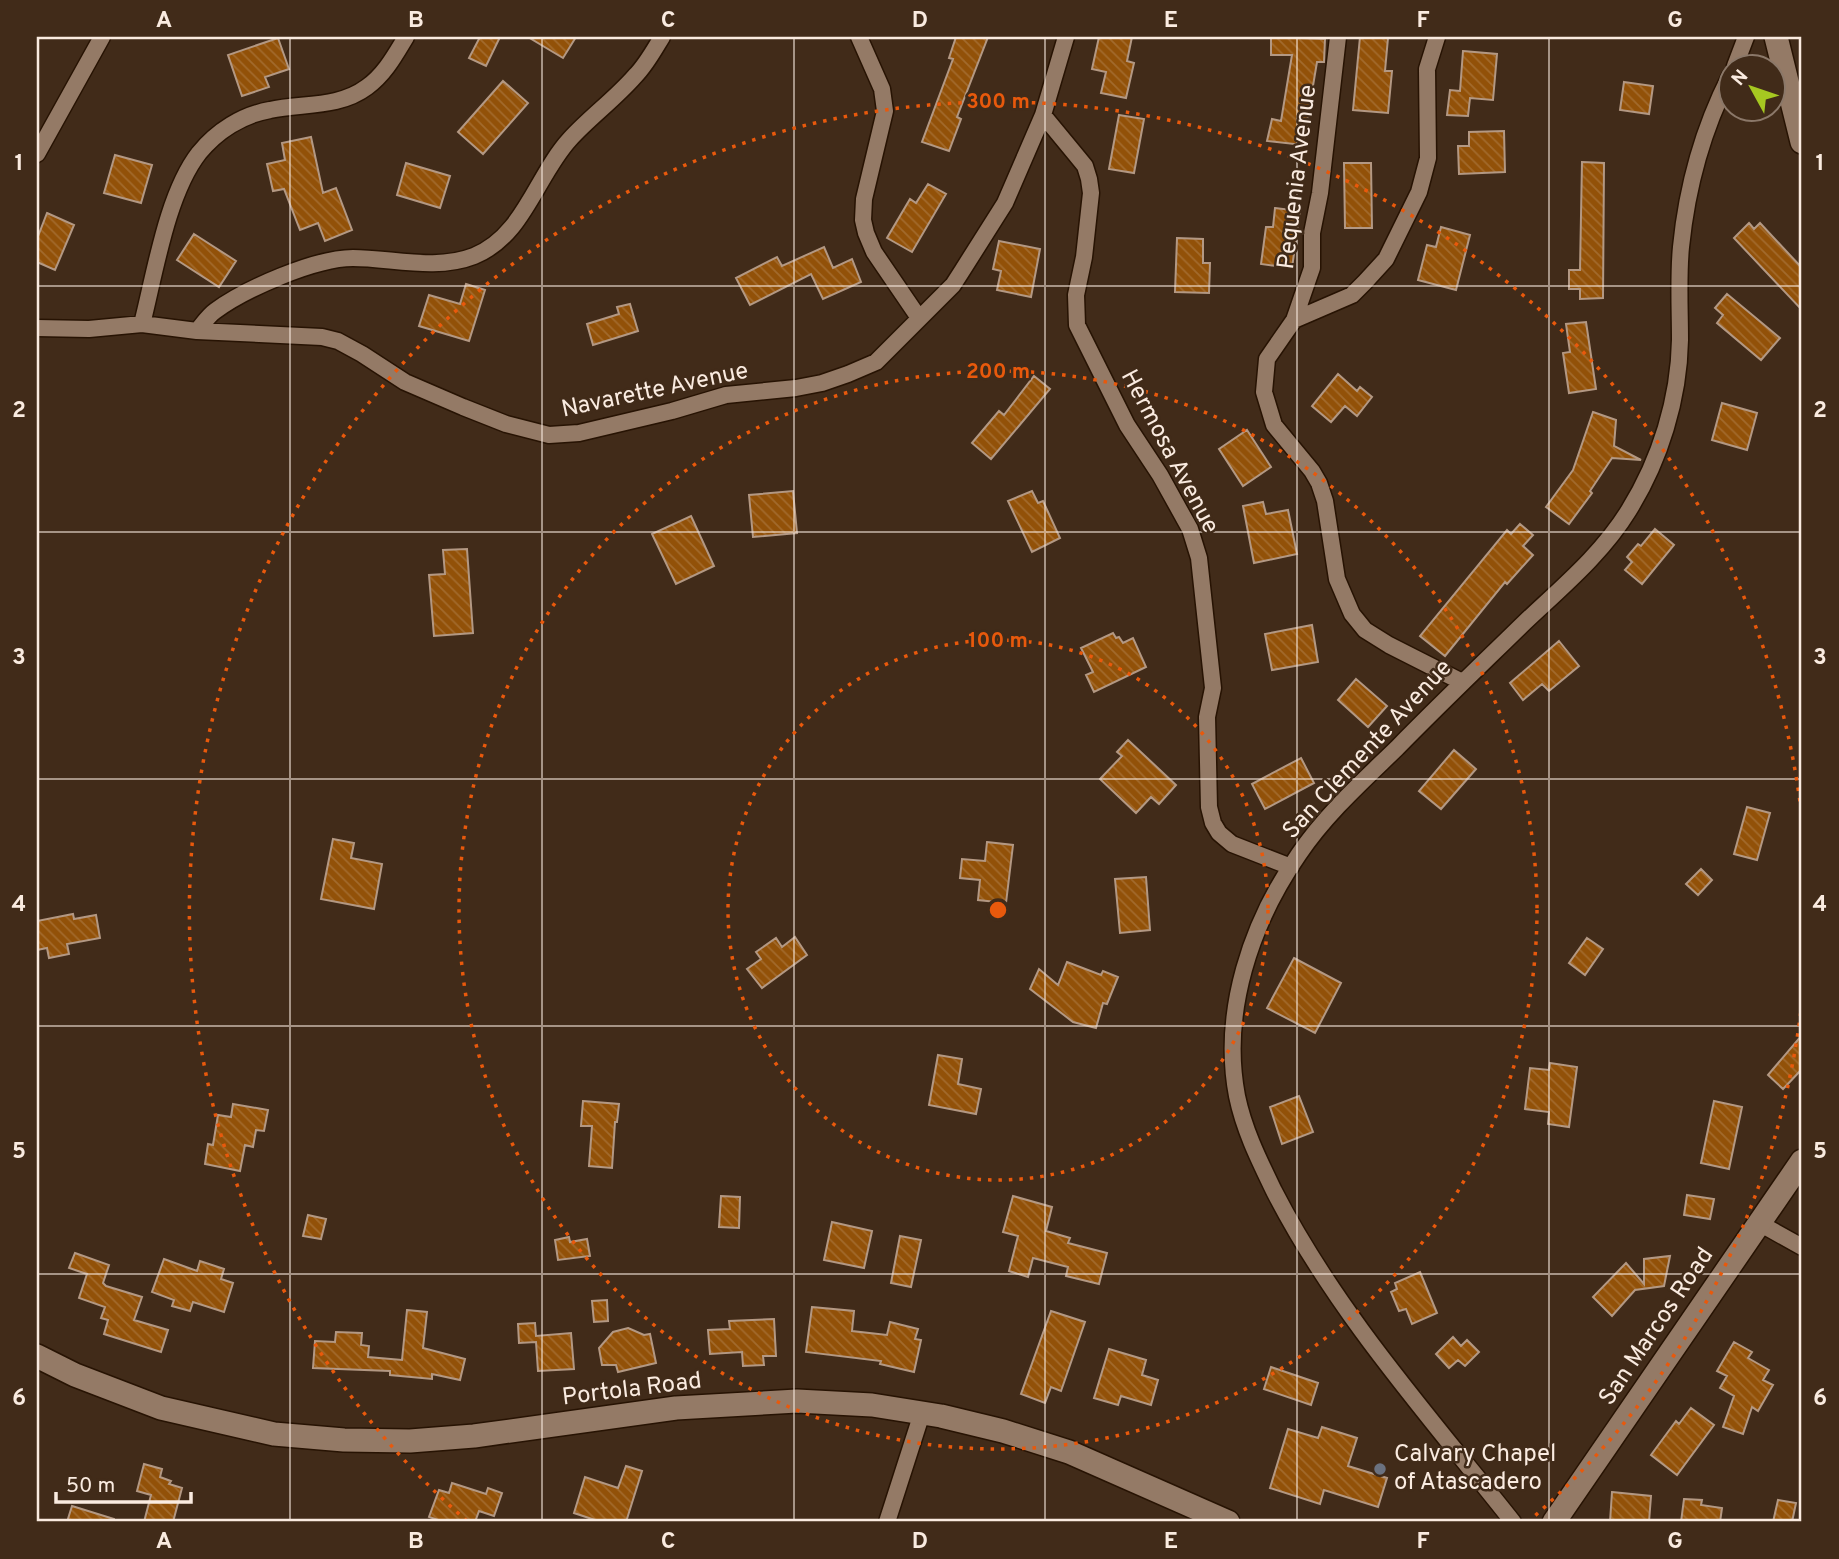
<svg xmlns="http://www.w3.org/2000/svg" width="1839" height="1559" font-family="Overpass,sans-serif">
<defs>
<pattern id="building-back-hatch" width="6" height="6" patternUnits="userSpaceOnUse" patternTransform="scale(1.75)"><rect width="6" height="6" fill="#925108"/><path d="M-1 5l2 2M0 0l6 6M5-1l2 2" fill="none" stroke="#a26a2c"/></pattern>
</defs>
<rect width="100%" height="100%" fill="#412b19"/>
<path fill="url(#building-back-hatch)" stroke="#b39883" stroke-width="2" d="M480,37H500L486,66L469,58Z
M528,37H576L563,58Z
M956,37H988L957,117L961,119L949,151L922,142L953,59L949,58Z
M1099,37H1132L1127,61L1134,63L1126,98L1101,93L1106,72L1092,69Z
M1271,37L1325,39L1324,62H1317L1303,145L1267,141L1272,119L1281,121L1292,55H1271Z
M1360,37L1388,38L1385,71H1392L1388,113L1353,110Z
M278,38L289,69L265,77L269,87L242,96L228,55Z
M1463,51L1497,54L1493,100L1470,98L1468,116L1447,115L1450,90L1460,91Z
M503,81L528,103L483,154L458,132Z
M1624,82L1653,86L1649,114L1620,110Z
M1119,115L1144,119L1134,173L1109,169Z
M1504,131L1505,172L1459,174L1458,146H1469V132Z
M311,137L323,193L336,188L352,230L325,241L318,223L300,230L284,189L273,191L267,164L285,160L282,143Z
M115,155L152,165L141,203L104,193Z
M1582,162L1604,163L1603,298L1580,299V289H1569V270H1580Z
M406,163L450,176L440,208L397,195Z
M1344,163H1371L1372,228H1345Z
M928,184L946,194L912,252L887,238L910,199L916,203Z
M1275,208L1300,211L1292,268L1261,264L1266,227H1273Z
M47,213L74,225L55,270L37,262V239Z
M1749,223L1754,229L1760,223L1802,268V310L1734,238Z
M1441,227L1470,235L1456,290L1418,280L1427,245L1436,247Z
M194,234L236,261L219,287L177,260Z
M1177,238L1203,239V263H1210L1209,293L1175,292Z
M999,241L1040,249L1031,297L997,290L1001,271L993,269Z
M824,247L833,268L852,259L861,282L823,299L811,274L750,305L736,278L777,257L782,266Z
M466,284L485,290L469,341L419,326L429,295L460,304Z
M1727,294L1780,338L1761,360L1717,323L1723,315L1715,308Z
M630,304L638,331L593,345L587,324L619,314L617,307Z
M1586,322L1596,389L1569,393L1563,353L1570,352L1566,324Z
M1338,374L1357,391L1360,387L1372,397L1357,416L1345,406L1331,422L1312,406Z
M1034,376L1050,389L991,459L972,443L999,411L1004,415Z
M1722,403L1757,413L1747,450L1712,440Z
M1593,412L1616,420L1614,446L1641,460L1612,458L1590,491L1592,493L1569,524L1546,507L1573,470Z
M1247,430L1271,467L1243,486L1219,449Z
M793,491L797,533L753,537L749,495Z
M1032,491L1038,503L1043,501L1060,538L1032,552L1008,501Z
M1263,502L1266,514L1288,510L1297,554L1254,563L1243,506Z
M691,516L714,566L676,584L652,534Z
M1520,524L1533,535L1523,546L1533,555L1507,584L1505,582L1445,656L1420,636L1507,530L1511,534Z
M1655,529L1674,545L1642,584L1625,570L1632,562L1627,557L1638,544L1641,546Z
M467,549L473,633L434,636L429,575L445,574L443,550Z
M1312,625L1318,662L1272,670L1265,634Z
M1113,633L1116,638L1119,637L1123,643L1133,638L1146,667L1094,692L1086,675L1093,672L1081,648Z
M1559,641L1579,666L1549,691L1542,684L1523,700L1510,683Z
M1356,679L1387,706L1368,727L1338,700Z
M1128,740L1176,785L1159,804L1151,797L1136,813L1100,779L1122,756L1117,752Z
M1454,750L1476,769L1441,809L1419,791Z
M1301,758L1314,783L1265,809L1252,784Z
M1747,807L1770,813L1757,860L1734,854Z
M333,839L354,843L351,858L382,864L374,909L321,899Z
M987,842L1013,845L1006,903L978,900L980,880L960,878L962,859L985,861Z
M1701,869L1712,880L1698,895L1686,884Z
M1146,877L1150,930L1120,933L1115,879Z
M73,914L74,919L96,915L100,938L67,944L69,954L49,958L47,948L37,950V921Z
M795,937L807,955L762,988L747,969L761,959L756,952L776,938L782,947Z
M1587,938L1603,949L1585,975L1569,963Z
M1294,958L1341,983L1315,1033L1267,1008Z
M1067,962L1101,975L1103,971L1118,977L1107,1004L1103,1003L1096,1028L1073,1022L1030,989L1039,969L1058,985Z
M1802,1035V1069L1783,1089L1768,1075Z
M938,1055L962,1059L958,1084L981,1089L976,1114L929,1105Z
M1550,1063L1577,1067L1569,1127L1548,1124L1549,1112L1525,1109L1530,1068L1549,1070Z
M1299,1096L1313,1132L1282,1144L1270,1107Z
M583,1101L619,1104L617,1122H615L612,1168L589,1166L592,1126H581Z
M1714,1101L1742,1107L1729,1169L1701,1163Z
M233,1104L268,1110L264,1131L256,1130L253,1147L245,1145L240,1171L205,1164L208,1144L213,1145L218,1115L231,1117Z
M1687,1195L1714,1199L1710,1219L1684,1215Z
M721,1196L740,1197L739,1228L719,1227Z
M1013,1196L1052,1207L1046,1231L1070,1238L1068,1243L1107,1253L1099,1284L1066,1276L1068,1267L1033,1258L1028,1277L1009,1271L1018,1236L1003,1232Z
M308,1215L326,1219L321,1239L303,1236Z
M832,1222L872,1231L864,1268L824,1260Z
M900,1236L921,1240L911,1287L891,1283Z
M569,1237L570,1242L587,1239L590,1256L558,1260L555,1240Z
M75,1253L109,1265L103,1283L106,1286L142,1297L134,1320L168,1330L161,1352L104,1334L108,1320L101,1318L105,1307L79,1298L87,1274L69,1268Z
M1670,1256L1664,1286L1635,1290L1612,1316L1593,1297L1626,1263L1644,1284V1259Z
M164,1259L197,1271L200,1261L224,1269L221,1279L233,1283L224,1312L193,1302L190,1311L172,1306L174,1300L152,1292Z
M1420,1272L1437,1313L1412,1324L1406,1309L1399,1311L1391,1292L1397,1289L1395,1283Z
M607,1300L608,1321L594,1322L592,1301Z
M812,1307L854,1311L852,1331L887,1335L890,1322L918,1329L915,1339L921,1340L914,1372L880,1364L881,1361L806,1352Z
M407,1310L427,1312L423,1348L465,1359L460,1380L432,1374V1379L390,1375V1371L313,1368L315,1341L335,1342L336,1332L362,1333L361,1345L369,1346L368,1357L402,1360Z
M1051,1311L1085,1322L1061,1391L1051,1387L1045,1403L1021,1394Z
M774,1319L776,1356H763L764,1365L743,1366L742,1352L710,1354L708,1330L730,1329L729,1321Z
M535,1323L536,1336L571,1333L574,1369L538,1371L536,1342L519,1343L518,1324Z
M628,1328L644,1335L650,1334L656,1363L618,1372L616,1365H602L599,1348L613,1332Z
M1453,1337L1461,1346L1467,1340L1479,1352L1465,1366L1458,1360L1449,1368L1436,1354Z
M1734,1342L1752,1352L1748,1358L1769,1370L1763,1380L1773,1385L1758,1411L1752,1407L1743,1434L1723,1427L1734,1396L1720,1388L1727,1376L1717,1371Z
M1109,1349L1146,1360L1142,1375L1158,1380L1151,1405L1121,1396L1118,1405L1094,1398Z
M1271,1367L1318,1383L1311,1405L1264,1389Z
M1691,1408L1714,1425L1677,1475L1651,1455L1676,1421L1679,1424Z
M1322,1427L1357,1438L1348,1466L1387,1478L1378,1507L1324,1490L1320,1504L1270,1488L1288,1429L1318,1438Z
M144,1464L162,1469L160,1477L171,1481L169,1484L182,1488L173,1522H144L151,1495L137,1491Z
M626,1466L642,1471L626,1522H601L574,1513L585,1477L618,1488Z
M452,1483L486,1494L488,1488L502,1493L494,1516L479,1511L475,1522H444L429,1517L439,1490L449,1493Z
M1612,1492L1651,1496L1649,1522H1610Z
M1684,1499L1702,1500L1701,1505L1722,1508L1720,1522H1681Z
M1778,1500L1796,1503L1792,1522H1773Z
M72,1506L114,1519V1522H67Z"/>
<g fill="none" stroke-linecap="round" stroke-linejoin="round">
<g stroke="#271303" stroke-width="19">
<path id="street" d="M859,37L882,89L885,111L864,199L863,220L866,233L874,252L919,318
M1437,37L1427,69L1428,158L1419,192L1386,259L1365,282L1352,295L1294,320L1267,359L1264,392L1274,425L1312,471L1319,483L1325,501L1337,579L1352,614L1365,630L1389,645L1462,682
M1735,66L1746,37
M1043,115L1076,155L1085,166L1089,179L1091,193L1084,257L1076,295L1077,325L1127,425L1160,475L1190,529L1199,558L1213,688L1207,717L1209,807L1213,823L1219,833L1232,844L1291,867
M37,154L102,37
M1294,320L1312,268V233L1320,193L1338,37
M142,324C155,273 167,194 199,153C217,131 242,115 270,110C303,103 339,108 367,87C385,74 395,55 406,37
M37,328L89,329L142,324L197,331L322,337L338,341L362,354L405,382L463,407L506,424L549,435L579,433L672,411L726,395L796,388L822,383L848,374L876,362L953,285L962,271L1005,203L1043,115L1066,37
M197,331C203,324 208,316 215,311C245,289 315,258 353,258C391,258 436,271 474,256C524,236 536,176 570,139C590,117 615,99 635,76C646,65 654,50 662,37
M1759,1223L1802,1247
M887,1522L922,1413
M1513,1522C1429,1416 1336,1312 1274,1191C1259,1160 1244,1130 1237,1096C1221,1012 1251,923 1299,854C1326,814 1363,781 1397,748C1439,705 1482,664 1525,622C1562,587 1602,554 1629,510C1660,460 1679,399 1680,340C1680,309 1678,278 1681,247C1687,187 1703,129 1730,76"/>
</g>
<g stroke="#271303" stroke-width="26">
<path id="secondary" d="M1776,37L1802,142
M37,1356L75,1375L161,1408L274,1434L344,1440L410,1441L474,1436L676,1408L797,1401L872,1405L941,1416L1003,1431L1069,1452L1228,1522
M1554,1522L1802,1161"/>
</g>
<use href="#street" stroke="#947a66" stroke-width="16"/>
<use href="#secondary" stroke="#947a66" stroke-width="23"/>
</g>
<path fill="none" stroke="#faebe0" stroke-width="2" stroke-opacity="0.55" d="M290,37V1522M542,37V1522M794,37V1522M1045,37V1522M1297,37V1522M1549,37V1522M37,286H1802M37,532H1802M37,779H1802M37,1026H1802M37,1274H1802"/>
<g fill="none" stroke="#e8590c" stroke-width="3.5" stroke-dasharray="3.5 7">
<circle cx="998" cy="910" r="270"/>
<circle cx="998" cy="910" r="539"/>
<path d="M1802 1002A809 809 0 0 1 1529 1521M467 1521A809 809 0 1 1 1802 818"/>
</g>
<circle fill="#6b7280" stroke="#412b19" stroke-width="2.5" cx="1380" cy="1469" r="7"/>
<g text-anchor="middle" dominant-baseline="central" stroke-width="5" stroke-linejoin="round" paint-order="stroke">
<g font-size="24" fill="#faebe0" stroke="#412b19">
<text transform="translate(1298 177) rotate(-83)">Pequenia Avenue</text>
<text transform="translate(655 391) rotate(-12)">Navarette Avenue</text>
<text transform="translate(1169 452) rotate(62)">Hermosa Avenue</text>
<text transform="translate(1368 750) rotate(-47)">San Clemente Avenue</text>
<text transform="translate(1657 1327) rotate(-56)">San Marcos Road</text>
<text transform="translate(632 1390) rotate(-7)">Portola Road</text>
</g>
<g font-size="24" fill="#faebe0" stroke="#412b19" text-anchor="start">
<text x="1394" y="1455">Calvary Chapel<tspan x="1394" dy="28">of Atascadero</tspan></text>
</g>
</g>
<circle cx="998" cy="910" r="10" fill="#e8590c" stroke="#412b19" stroke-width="3.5"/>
<g font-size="21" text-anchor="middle" font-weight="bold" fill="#e8590c" stroke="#412b19" stroke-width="5" stroke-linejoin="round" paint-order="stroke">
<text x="998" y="108">300 m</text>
<text x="998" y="378">200 m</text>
<text x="998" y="647">100 m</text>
</g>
<rect width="1839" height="1559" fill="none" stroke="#412b19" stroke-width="77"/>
<g transform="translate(1752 88) rotate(310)"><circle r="33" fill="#412b19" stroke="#8b7869" stroke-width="2"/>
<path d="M0-5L12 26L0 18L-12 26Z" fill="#a6c821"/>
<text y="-10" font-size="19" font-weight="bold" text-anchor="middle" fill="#faebe0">N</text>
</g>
<path d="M56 1492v10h135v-10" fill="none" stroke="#faebe0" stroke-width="3.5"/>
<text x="66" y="1492" font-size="21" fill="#faebe0" stroke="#412b19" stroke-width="5" paint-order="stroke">50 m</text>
<rect x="38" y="38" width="1762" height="1482" fill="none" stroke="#faebe0" stroke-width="2.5"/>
<g font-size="23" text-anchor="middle" font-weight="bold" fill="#faebe0">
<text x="164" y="27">A</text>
<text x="416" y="27">B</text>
<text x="668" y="27">C</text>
<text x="920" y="27">D</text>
<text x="1171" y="27">E</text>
<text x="1423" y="27">F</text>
<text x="1675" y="27">G</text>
<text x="19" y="170">1</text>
<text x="1820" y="170">1</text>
<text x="19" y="417">2</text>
<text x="1820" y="417">2</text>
<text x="19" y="664">3</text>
<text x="1820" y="664">3</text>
<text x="19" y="911">4</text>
<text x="1820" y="911">4</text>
<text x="19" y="1158">5</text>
<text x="1820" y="1158">5</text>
<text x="19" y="1405">6</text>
<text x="1820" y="1405">6</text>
<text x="164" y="1548">A</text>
<text x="416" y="1548">B</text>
<text x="668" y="1548">C</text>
<text x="920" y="1548">D</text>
<text x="1171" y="1548">E</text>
<text x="1423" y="1548">F</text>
<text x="1675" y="1548">G</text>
</g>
</svg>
